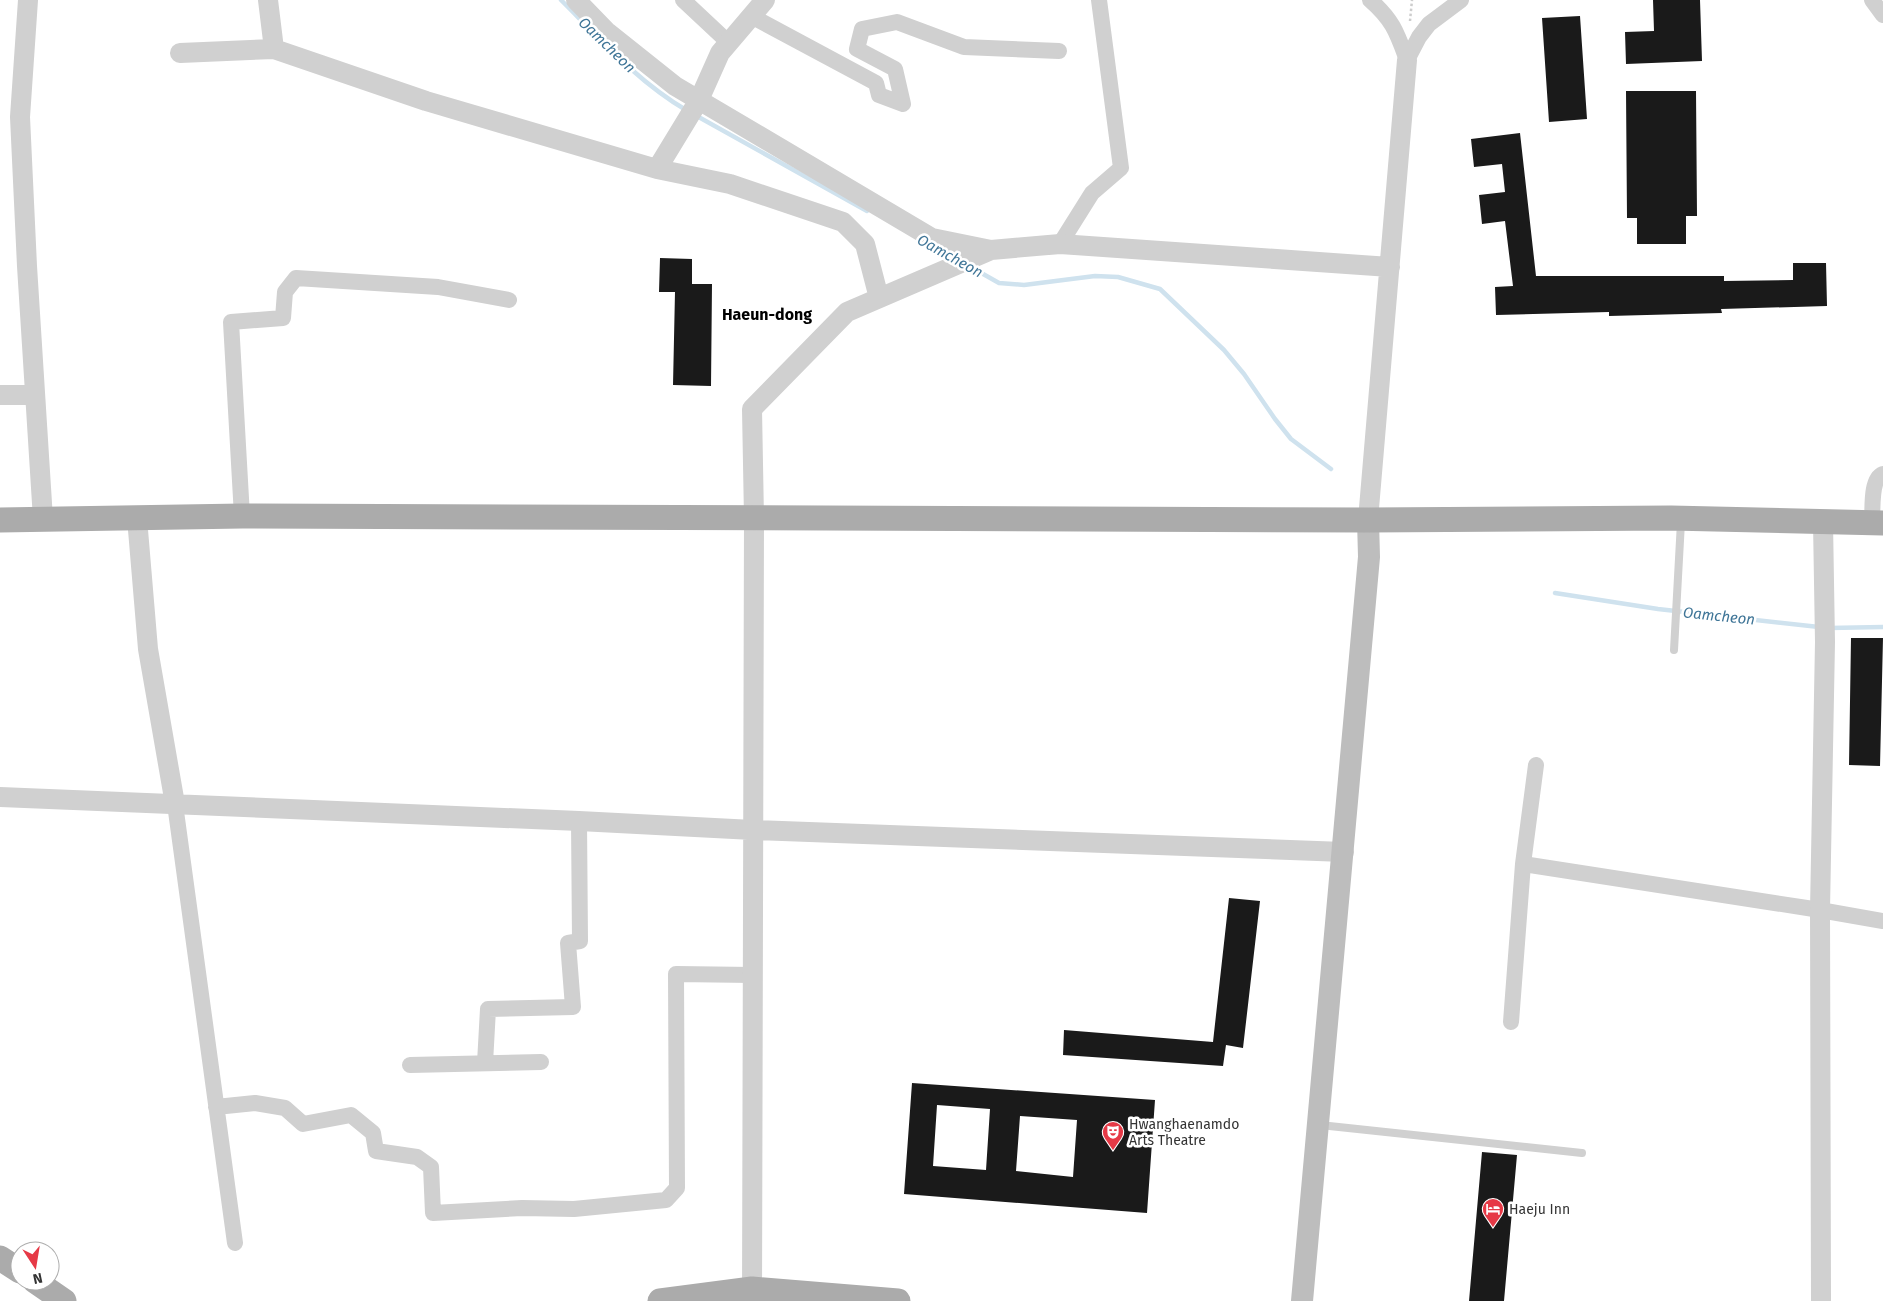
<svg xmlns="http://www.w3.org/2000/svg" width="1883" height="1301" font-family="'Fira Sans',sans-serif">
<rect width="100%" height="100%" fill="#fff"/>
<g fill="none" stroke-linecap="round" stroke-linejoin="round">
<path stroke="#cfe2ee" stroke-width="4.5" d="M561,0C600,39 638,82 686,110
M695,115L867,211
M933,247L955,259
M969,266L999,283L1024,285L1095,276L1118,277L1160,289L1224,350L1244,374L1275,419L1291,439L1331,469
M1555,593L1658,609L1819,627
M1829,628L1883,627"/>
</g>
<path fill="#1a1a1a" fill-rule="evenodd" d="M1653,0H1700L1702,61L1626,64L1625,32L1654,31Z
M1580,16L1587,119L1549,122L1542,18Z
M1626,91H1696L1697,216H1686V244H1637V218H1627Z
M1520,133L1536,276H1724V281L1793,280V263H1826L1827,306L1721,309L1722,313L1609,316V312L1496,315L1495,287L1513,286L1505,221L1482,224L1479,195L1505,192L1502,164L1474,167L1471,139Z
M660,258L692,259V284H712L711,386L673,385L675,292H659Z
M1851,638H1883L1880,766L1849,765Z
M1229,898L1260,901L1243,1048L1226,1045L1223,1066L1063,1055L1064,1030L1213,1042Z
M912,1083L1155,1100L1147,1213L904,1194ZM937,1105L990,1109L986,1170L933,1166ZM1020,1116L1077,1120L1073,1177L1016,1171Z
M1482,1152L1517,1155L1504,1301H1469Z"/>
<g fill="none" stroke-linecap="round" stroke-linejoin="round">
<path stroke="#cdcdcd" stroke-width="2.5" stroke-dasharray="2.5 2.5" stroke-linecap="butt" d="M1410,21L1412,0"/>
<path stroke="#d0d0d0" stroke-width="8" d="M1674,650L1681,522
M1320,1125L1582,1153"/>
<path stroke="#d0d0d0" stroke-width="16" d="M683,0L729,43
M1370,0C1393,20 1397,33 1407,60
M1872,0L1883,15
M751,16L876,83L879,95L903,104L895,69L857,49L862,29L897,22L964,47L1059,51
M1407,60L1419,37L1429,24L1461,0
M1060,244L1092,193L1121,168L1099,0
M242,516L231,322L283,318L285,292L296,278L438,287L509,300
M1872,523C1873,510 1870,479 1883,474
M175,804L235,1243
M1523,864L1820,910L1883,921
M1511,1022L1523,864L1536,765
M485,1063L488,1009L573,1007L568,943L580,941L579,821
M410,1065L541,1062
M216,1107L255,1103L285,1108L303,1124L351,1115L373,1133L376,1151L417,1157L431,1167L433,1213L522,1208L574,1209L666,1200L677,1188L676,974L753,975"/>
<path stroke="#d0d0d0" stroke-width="20" d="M28,0L20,117L27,266L43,519
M268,0L274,49
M576,0L606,31L675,86L932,238L991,250
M180,53L274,49L426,101L657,169L730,184L843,222L865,244L879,298
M657,169L699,100L720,53L765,0
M0,395H35
M137,518L148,649L175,804
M1368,520L1407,60
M0,797L579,821L753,830L1344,852
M752,1301L754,518L752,409L847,312L991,250L1060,244L1390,267
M1821,1301L1820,910L1825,642L1823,522"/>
<path stroke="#bdbdbd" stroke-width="22" d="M1302,1301L1369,557L1368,520"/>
<path stroke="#ababab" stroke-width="25" d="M0,520L242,516L1368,520L1671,518L1883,523
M0,1258L20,1271
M35,1281L64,1301
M660,1301L752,1289L898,1301"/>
</g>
<defs>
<g id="theatre-pin" transform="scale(1.125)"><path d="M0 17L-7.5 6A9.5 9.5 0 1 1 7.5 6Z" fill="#e63946" stroke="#fff"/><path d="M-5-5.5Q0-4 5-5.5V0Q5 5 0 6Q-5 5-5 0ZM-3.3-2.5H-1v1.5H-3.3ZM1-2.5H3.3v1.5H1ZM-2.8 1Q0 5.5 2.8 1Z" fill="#fff"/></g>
<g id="hotel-pin" transform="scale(1.125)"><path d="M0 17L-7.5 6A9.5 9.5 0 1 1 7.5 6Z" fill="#e63946" stroke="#fff"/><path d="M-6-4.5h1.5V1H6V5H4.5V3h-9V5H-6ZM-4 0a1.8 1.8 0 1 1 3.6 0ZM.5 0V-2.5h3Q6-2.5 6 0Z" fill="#fff"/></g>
</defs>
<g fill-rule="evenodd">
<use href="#theatre-pin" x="1113" y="1132"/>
<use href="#hotel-pin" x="1493" y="1209"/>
</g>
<g text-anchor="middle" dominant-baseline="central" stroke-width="5" stroke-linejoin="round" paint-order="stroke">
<g font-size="14" fill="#333" stroke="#fff" text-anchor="start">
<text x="1129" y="1124">Hwanghaenamdo<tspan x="1129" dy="16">Arts Theatre</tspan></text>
<text x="1509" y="1209">Haeju Inn</text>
</g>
<g font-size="15" font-style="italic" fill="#3f7597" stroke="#fff">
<text transform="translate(607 45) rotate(44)">Oamcheon</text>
<text transform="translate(950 256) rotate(29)">Oamcheon</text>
<text transform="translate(1719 616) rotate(6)">Oamcheon</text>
</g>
<g font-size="16" font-weight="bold" fill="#000" stroke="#fff">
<text x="767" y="314">Haeun-dong</text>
</g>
</g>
<g transform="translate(35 1266) rotate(168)"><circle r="24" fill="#ffffff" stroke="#adadad"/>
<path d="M0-4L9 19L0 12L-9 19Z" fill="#e63946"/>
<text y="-8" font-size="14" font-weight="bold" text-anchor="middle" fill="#333333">N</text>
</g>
</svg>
